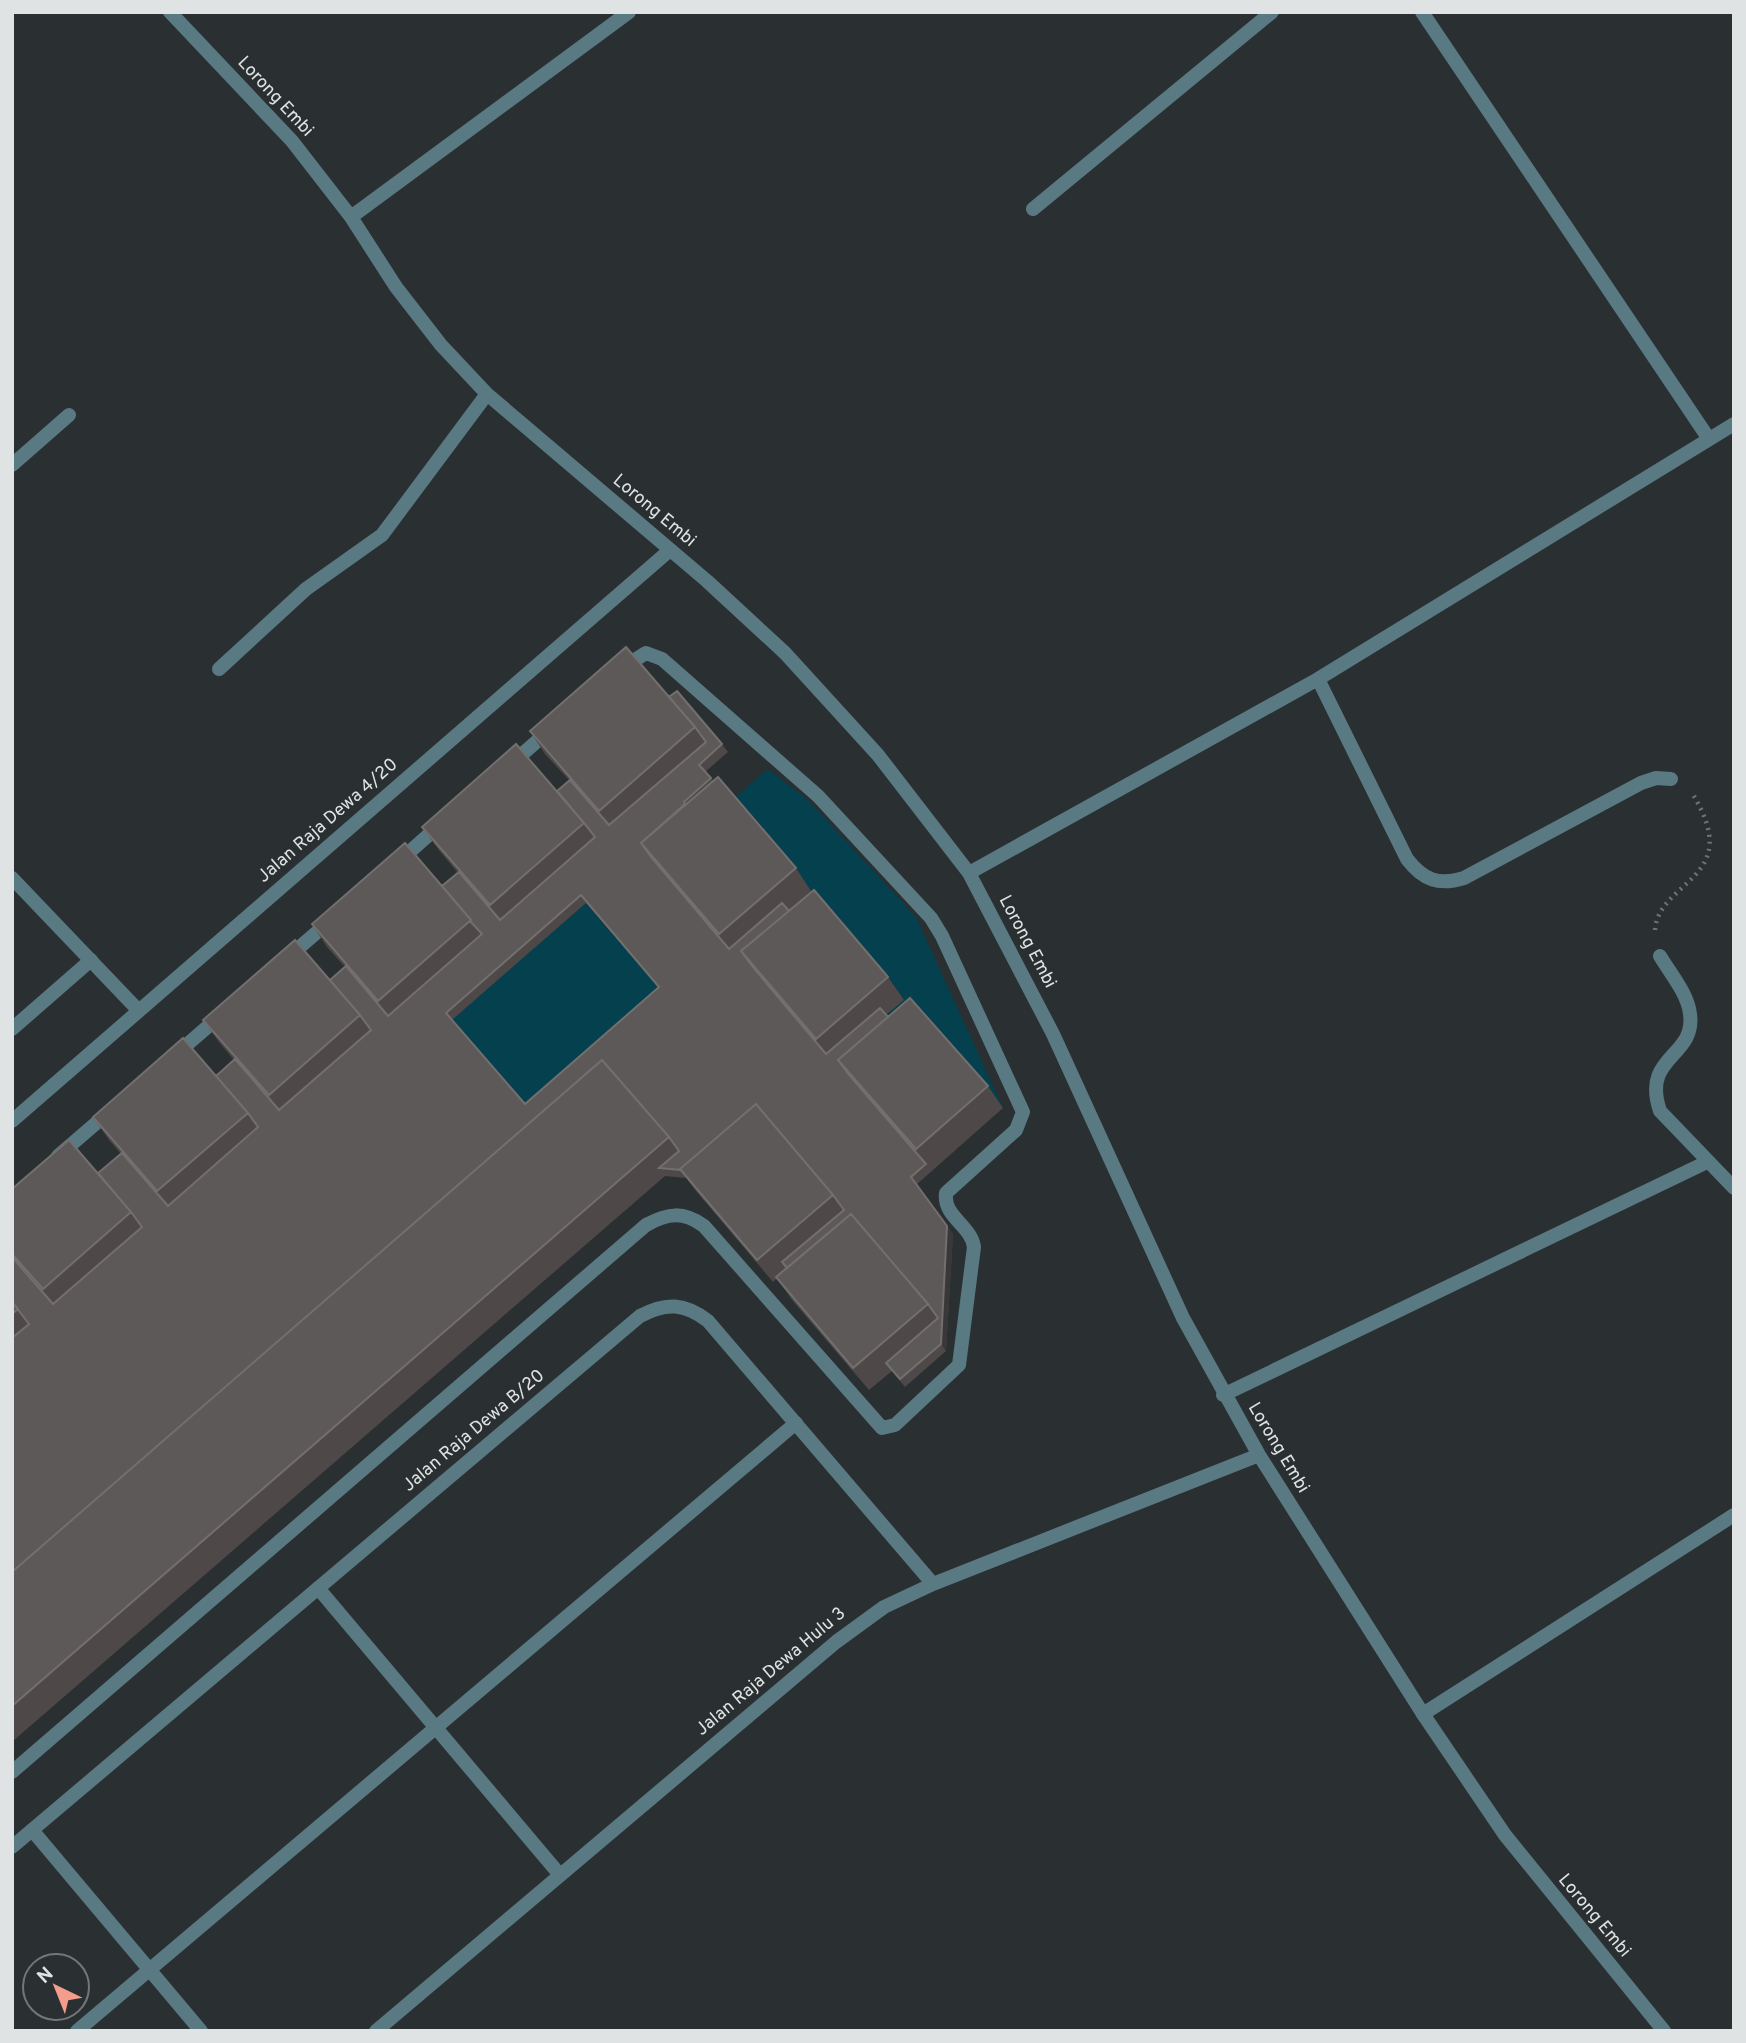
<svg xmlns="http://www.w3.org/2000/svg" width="1746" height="2043" font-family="Overpass,sans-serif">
<rect width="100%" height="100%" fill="#2a2f31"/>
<path fill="#05404e" d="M768,769L808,800L916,917L1003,1108L905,1038L886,1016L904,999L806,933L788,911L733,799Z
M586,903L665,994L530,1112L451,1020Z"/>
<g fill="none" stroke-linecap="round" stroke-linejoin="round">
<path stroke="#6e7374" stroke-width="4.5" stroke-dasharray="2 5" stroke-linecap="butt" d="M1655,930C1659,879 1746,880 1692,793"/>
<path stroke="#597983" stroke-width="14" d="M511,764L551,729
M397,863L442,823
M286,959L331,920
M12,1029L91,960
M175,1055L220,1016
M58,1156L109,1112
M318,1588L560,1875
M1423,1714L1734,1515
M12,1772L646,1225C668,1213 683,1211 704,1226L882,1428L895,1425L959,1365L974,1247C971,1225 943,1217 946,1193L1016,1130L1023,1112L942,936L931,918L818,796L662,659L646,653L622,668
M32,1830L201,2031
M77,2031L796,1423"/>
<path stroke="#597983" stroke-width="14" d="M170,12L292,141L351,217L396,287L441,345L487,394L707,581L785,653L878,755L969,873L1053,1034L1183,1318L1259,1455L1423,1714L1505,1835L1664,2031
M1422,12L1709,439
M1033,209L1272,12
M351,217L629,12
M12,465L69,415
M219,669L306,589L382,535L487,394
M1318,679L1407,859C1423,880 1439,886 1464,878L1641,783L1656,778L1671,779
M969,873L1318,679L1734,424
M12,878L139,1011
M1660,956C1670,973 1688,994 1690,1014C1696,1058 1641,1055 1660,1111L1734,1188
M12,1121L670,550
M1223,1395L1707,1162
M12,1847L640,1316C666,1302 685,1303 708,1321L933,1584
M376,2031L836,1642L884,1607L933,1584L1259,1455"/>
</g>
<path fill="#4e4948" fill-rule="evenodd" d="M669,697L722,744L728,752L705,772L796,868L811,891L789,911L888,977L904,1000L886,1015L988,1086L1003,1108L916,1185L953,1234L946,1351L905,1387L892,1371L869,1390L792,1300L777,1278L773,1282L696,1191L686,1178L665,1176L13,1741L12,1739V1189L98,1173L121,1154L109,1140L93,1117L216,1076L234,1060L219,1042L203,1020L330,980L345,967L327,947L312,924L442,886L458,873L438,849L422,827L557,791L569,780L545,754L530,731ZM586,903L659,987L525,1104L452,1020Z"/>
<path fill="#393738" d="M947,1226L953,1234L946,1351L941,1344Z"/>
<path fill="#5e5959" stroke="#726f6e" stroke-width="2" fill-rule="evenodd" d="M626,647L695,727L599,811L530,731Z
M677,691L722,744L699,765L711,778L684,802L685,804L641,843L651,857L729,949L782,903L789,911L741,951L752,966L826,1054L880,1008L888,1017L838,1060L849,1075L926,1164L911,1177L947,1226L941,1344L900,1379L886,1363L938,1318L928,1304L851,1214L787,1268L782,1262L844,1210L833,1195L756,1104L680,1169L681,1170L659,1168L679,1151L669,1137L602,1060L12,1572V1338L29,1324L12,1302V1257L53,1304L142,1227L131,1212L98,1173L122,1153L168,1206L258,1127L248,1113L216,1076L235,1059L279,1110L371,1030L360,1015L330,980L346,966L388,1016L482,934L470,921L471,920L442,886L459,872L500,920L595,837L584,823L557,791L570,780L609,825L706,742L695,727L669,697ZM581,895L659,987L525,1104L446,1013Z
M516,744L584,823L490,905L422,827Z
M718,777L796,868L719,934L641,843Z
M405,843L471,920L378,1001L312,924Z
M814,890L888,977L816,1039L741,951Z
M295,940L360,1015L269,1095L203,1020Z
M910,998L988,1086L916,1149L838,1060Z
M183,1038L248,1113L157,1191L93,1117Z
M602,1060L669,1137L12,1706V1572Z
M756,1104L833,1195L757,1260L680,1169Z
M69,1140L131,1212L43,1289L12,1254V1189Z
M851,1214L928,1304L853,1368L776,1277Z
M12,1302L18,1309L12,1314Z"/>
<g text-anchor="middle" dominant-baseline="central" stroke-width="5" stroke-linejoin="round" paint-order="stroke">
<g font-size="18" fill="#dfe3e4" stroke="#2a2f31">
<text transform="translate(275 97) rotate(47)">Lorong Embi</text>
<text transform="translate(654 511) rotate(40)">Lorong Embi</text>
<text transform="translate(328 821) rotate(-41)">Jalan Raja Dewa 4/20</text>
<text transform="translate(1027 942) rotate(62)">Lorong Embi</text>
<text transform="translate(474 1431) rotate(-40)">Jalan Raja Dewa B/20</text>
<text transform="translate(1278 1448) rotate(59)">Lorong Embi</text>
<text transform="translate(771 1672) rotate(-40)">Jalan Raja Dewa Hulu 3</text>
<text transform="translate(1594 1916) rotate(50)">Lorong Embi</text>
</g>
</g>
<rect width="1746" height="2043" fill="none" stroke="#dfe3e4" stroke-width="28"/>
<g transform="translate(56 1987) rotate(317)"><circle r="33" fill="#2a2f31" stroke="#727779" stroke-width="2"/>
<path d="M0-5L12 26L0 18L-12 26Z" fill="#f49d8c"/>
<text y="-10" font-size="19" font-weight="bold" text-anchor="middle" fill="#dfe3e4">N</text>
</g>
</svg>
